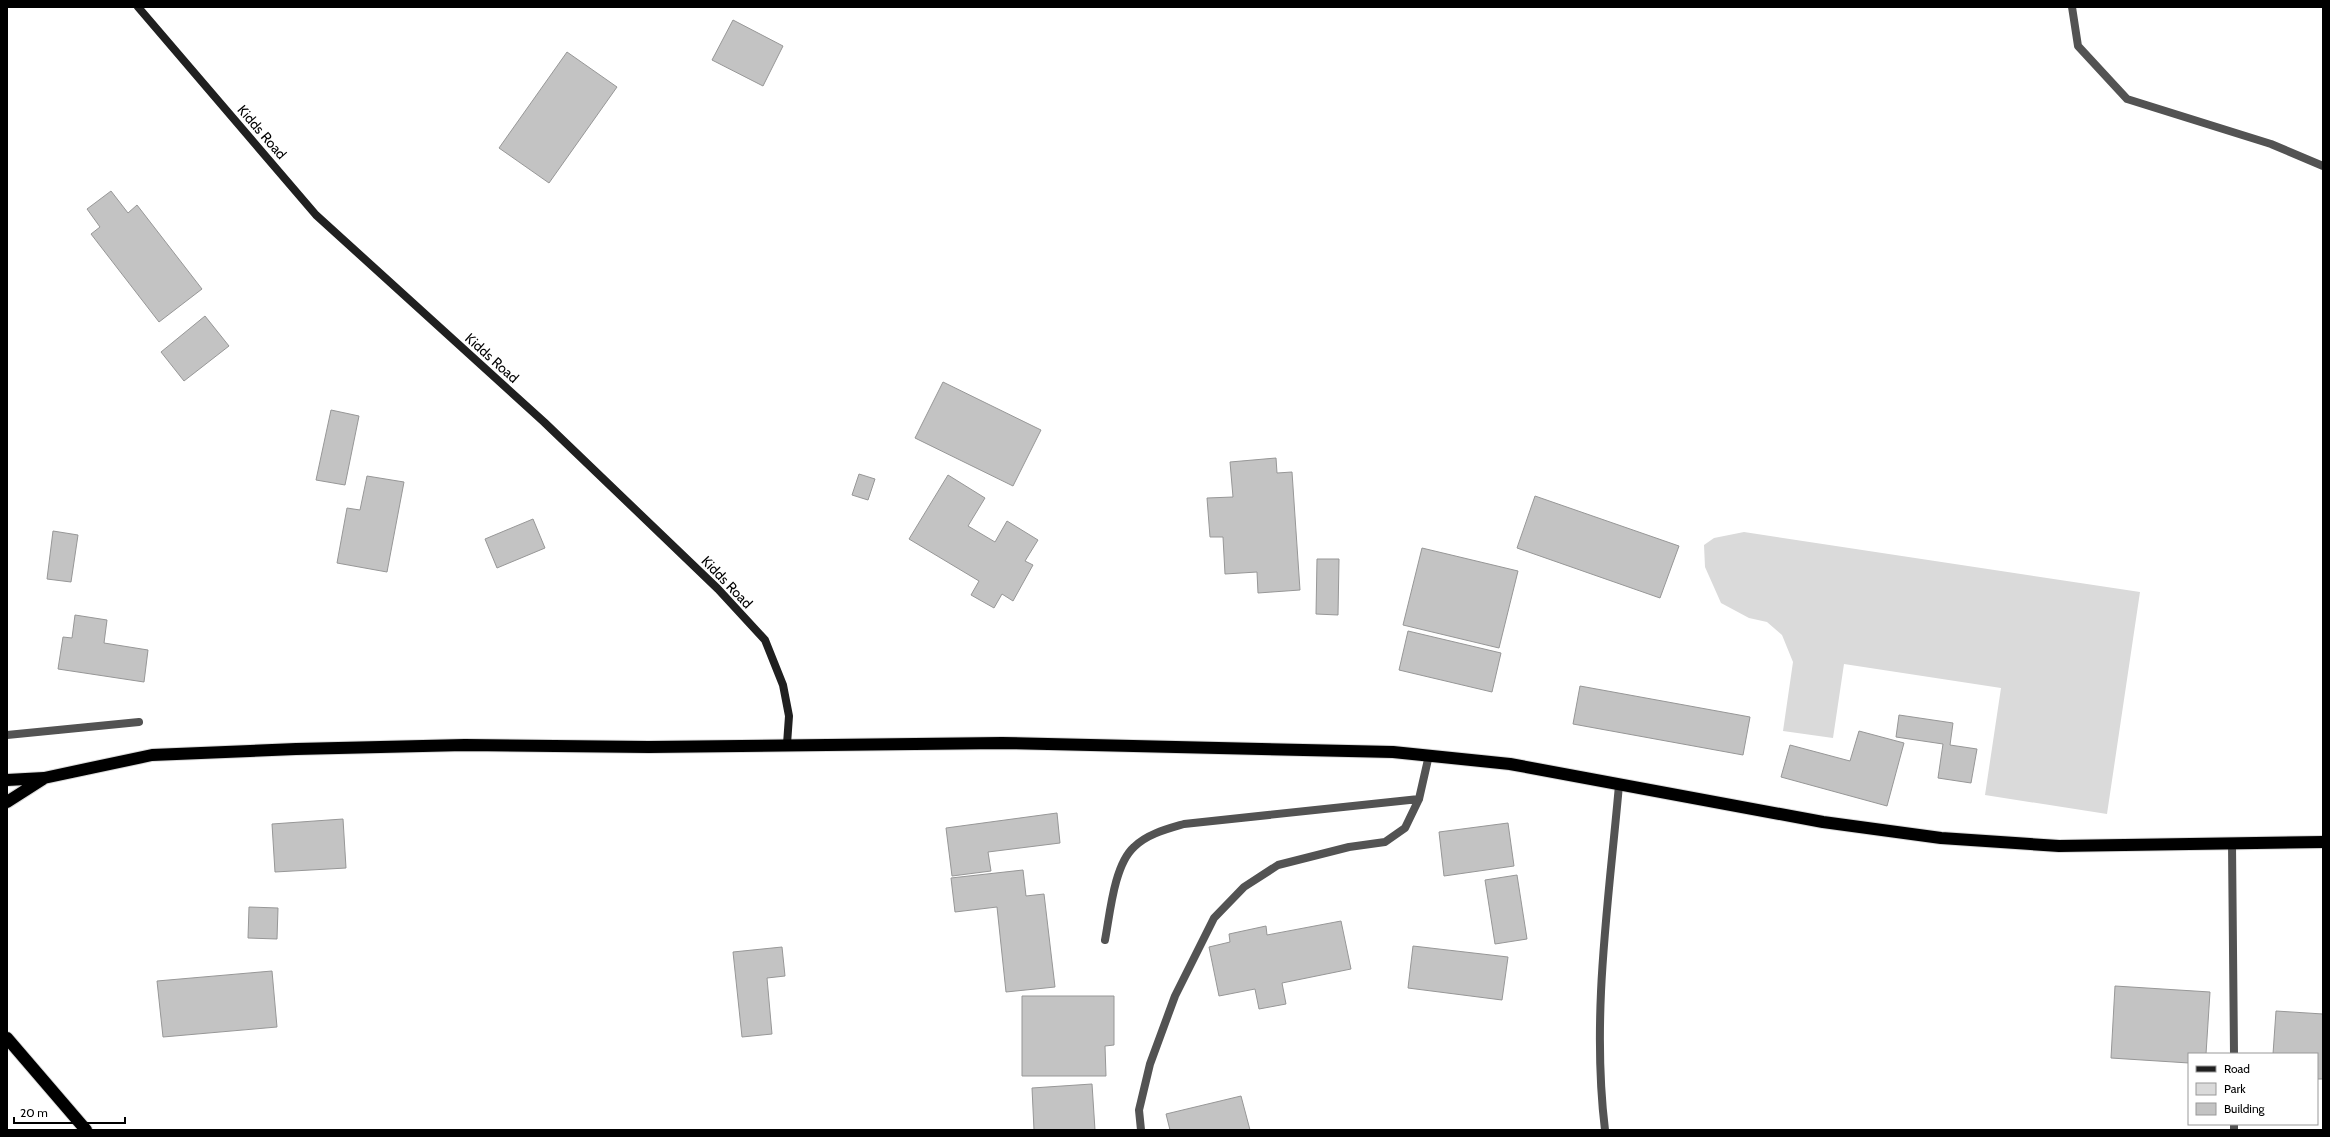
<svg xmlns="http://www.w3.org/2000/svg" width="2330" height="1137" font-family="Cabin,sans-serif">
<rect width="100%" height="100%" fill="#fff"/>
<path fill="#dadada" d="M1744,532L2140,592L2107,814L1985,795L2001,688L1844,664L1833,738L1783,731L1793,662L1782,635L1767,622L1749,618L1721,603L1705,567L1704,545L1714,538Z"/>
<path fill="#c3c3c3" stroke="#979797" d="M733,20L783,46L763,86L712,60Z
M567,52L617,87L549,183L499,148Z
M111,191L128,213L137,205L202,289L159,322L91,234L100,227L87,209Z
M205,316L229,346L184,381L161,352Z
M943,382L1041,430L1013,486L915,438Z
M331,410L359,416L345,485L316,480Z
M1276,458L1277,473L1292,472L1300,590L1258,593L1257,572L1225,574L1223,537H1210L1207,498L1233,497L1230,462Z
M859,474L875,479L868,500L852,495Z
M948,475L985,498L968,526L995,542L1007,521L1038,540L1025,561L1033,565L1013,601L1002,594L994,608L971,595L979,581L909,539Z
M367,476L404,482L387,572L337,563L347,508L360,510Z
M1535,496L1679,546L1660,598L1517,548Z
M533,519L545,548L497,568L485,539Z
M53,531L78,535L71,582L47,579Z
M1422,548L1518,571L1499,648L1403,625Z
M1317,559H1339L1338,615L1316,614Z
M75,615L107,620L104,643L148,650L144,682L58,669L63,637L72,638Z
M1408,631L1501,653L1492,692L1399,670Z
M1580,686L1750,717L1743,755L1573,724Z
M1899,715L1953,723L1950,745L1977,749L1971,783L1938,778L1943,744L1896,737Z
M1859,731L1904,743L1887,806L1781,777L1790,745L1850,761Z
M1057,813L1060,843L988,852L991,871L952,876L946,828Z
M343,819L346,868L275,872L272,824Z
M1508,823L1514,866L1444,876L1439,832Z
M1023,870L1026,896L1044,894L1055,987L1006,992L997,907L955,912L951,878Z
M1517,875L1527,939L1495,944L1485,880Z
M249,907L278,908L277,939L248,938Z
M1341,921L1351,969L1282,983L1286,1004L1259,1009L1255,989L1219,996L1209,947L1230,942L1229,934L1266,926L1267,935Z
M1413,946L1508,957L1502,1000L1408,988Z
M782,947L785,976L767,978L772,1034L742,1037L733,952Z
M272,971L277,1027L163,1037L157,981Z
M2115,986L2210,992L2206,1054H2189V1063L2111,1058Z
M1022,996H1114V1045L1105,1046L1106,1076H1022Z
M2276,1011L2323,1014V1079H2317V1054H2273Z
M1092,1084L1095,1130H1034L1032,1088Z
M1241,1096L1250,1130H1170L1166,1114Z"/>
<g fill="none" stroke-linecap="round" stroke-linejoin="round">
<g stroke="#dbdbdb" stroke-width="14">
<path id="highway" d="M7,780L44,778L152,755L296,749L465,745L649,747L1002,743L1393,752L1510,764L1823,822L1941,838L2059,846L2323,842
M7,802L43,779
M7,1038L86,1130"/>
</g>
<path stroke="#535353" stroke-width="8" d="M2072,7L2078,46L2127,99L2271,144L2323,166
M7,735L139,722
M2232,844L2234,1054
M1105,940C1110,914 1114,865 1134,847C1147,834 1167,829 1184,824L1419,799
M2234,1124V1130
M1141,1130L1139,1110L1150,1064L1175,996L1214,918L1244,887L1278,865L1349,847L1385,842L1405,828L1419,799L1429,755
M1605,1130C1591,1015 1609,899 1619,785"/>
<path stroke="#202020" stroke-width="8" d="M138,7L316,215L544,422L718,589L765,640L783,685L789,716L787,744"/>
<use href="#highway" stroke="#000" stroke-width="12"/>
</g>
<g text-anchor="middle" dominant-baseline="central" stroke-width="3" stroke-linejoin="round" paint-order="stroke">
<g font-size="14" fill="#000" stroke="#fff">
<text transform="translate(262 132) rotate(49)">Kidds Road</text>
<text transform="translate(492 358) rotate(42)">Kidds Road</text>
<text transform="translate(727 582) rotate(46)">Kidds Road</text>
</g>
</g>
<rect width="2330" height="1137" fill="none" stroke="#000000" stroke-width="16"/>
<rect x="2188" y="1053" width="130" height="72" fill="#ffffff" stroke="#999999"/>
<rect x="2196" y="1066" width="20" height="6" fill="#202020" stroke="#999999"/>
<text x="2224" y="1073" font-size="12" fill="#000000">Road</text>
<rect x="2196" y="1083" width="20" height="12" fill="#dadada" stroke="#999999"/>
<text x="2224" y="1093" font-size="12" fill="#000000">Park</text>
<rect x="2196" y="1103" width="20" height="12" fill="#c3c3c3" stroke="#999999"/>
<text x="2224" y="1113" font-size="12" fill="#000000">Building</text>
<path d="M14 1117v6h111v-6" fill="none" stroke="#000000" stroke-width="2"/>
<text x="20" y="1117" font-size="12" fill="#000000" stroke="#ffffff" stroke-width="3" paint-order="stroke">20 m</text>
</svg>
